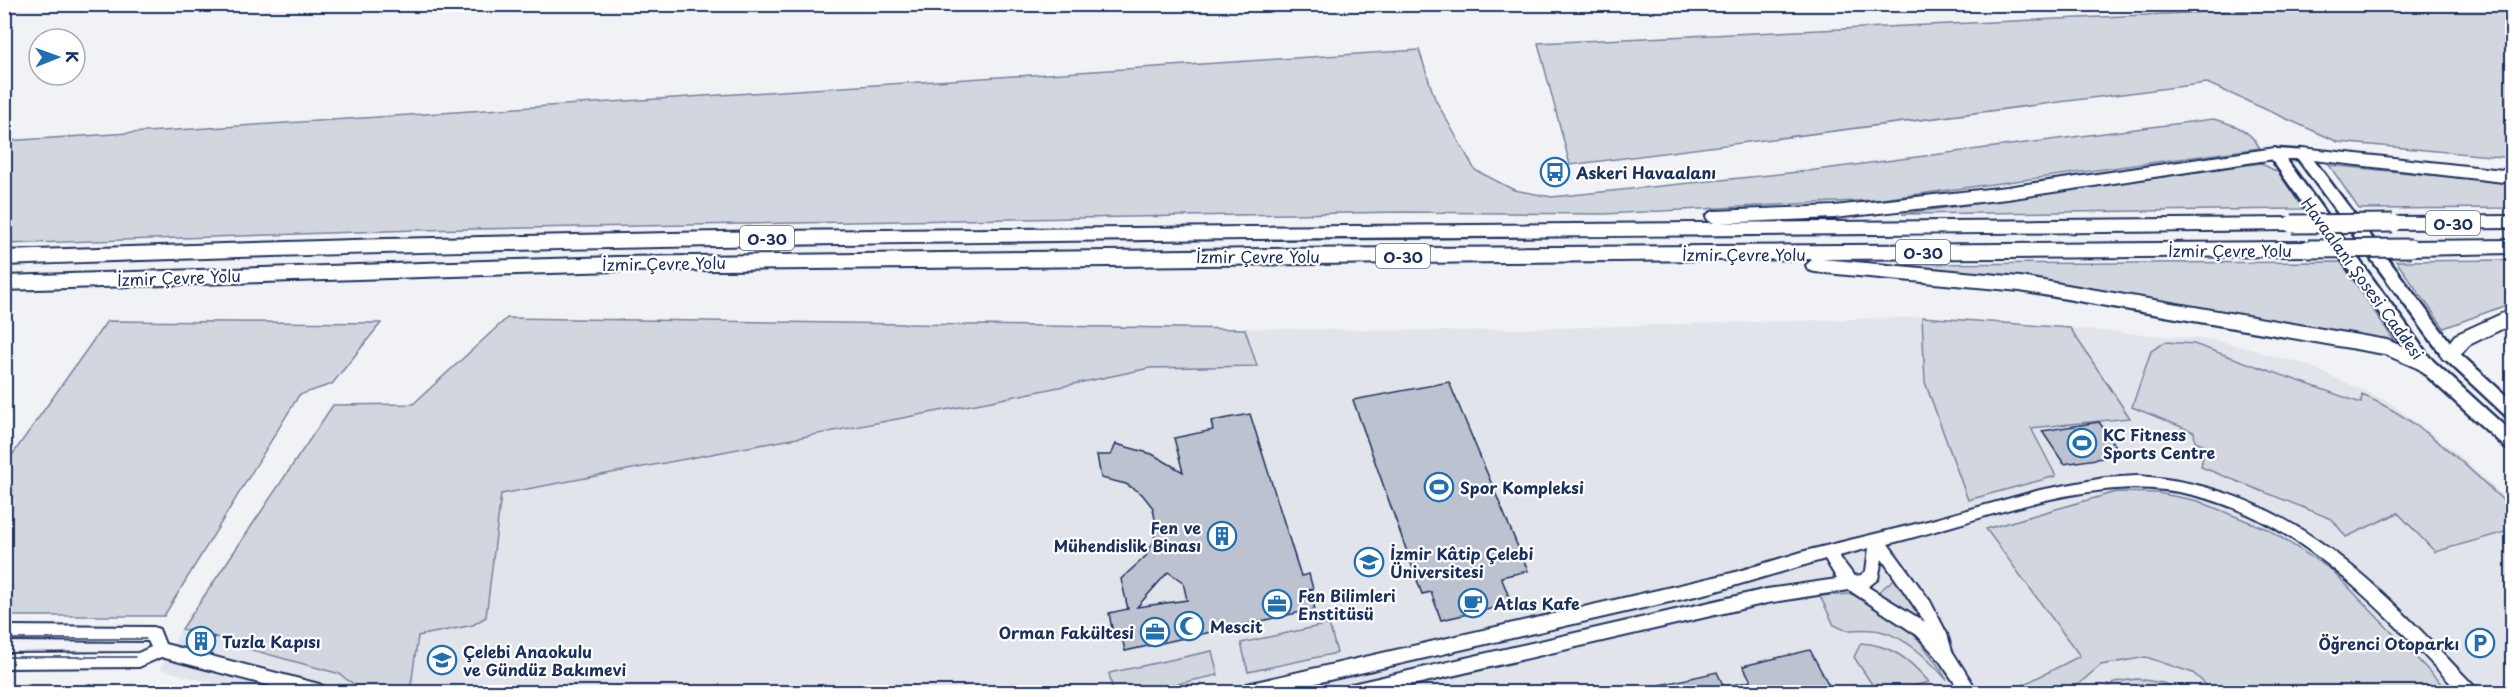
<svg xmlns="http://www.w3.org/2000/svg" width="2517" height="697" font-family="'Playpen Sans',sans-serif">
<rect width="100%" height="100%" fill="#f1f2f5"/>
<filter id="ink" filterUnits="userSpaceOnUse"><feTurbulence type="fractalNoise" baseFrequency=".0167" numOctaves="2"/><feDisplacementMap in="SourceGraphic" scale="12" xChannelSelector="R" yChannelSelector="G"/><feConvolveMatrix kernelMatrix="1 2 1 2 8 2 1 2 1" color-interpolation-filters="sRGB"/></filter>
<g filter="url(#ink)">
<path fill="#e1e4ea" d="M1922,317L2216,340L2307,365L2387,401L2451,448L2512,504V692H245L160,669L186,620L333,405L413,404L507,318L1447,331Z"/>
<path fill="#d2d6df" stroke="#76829e" stroke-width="1.5" d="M2359,5H2512V158L2338,142L2207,83L1570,165L1538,43Z
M1419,50L1435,99L1475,170L1514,190L1552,197L1808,171L2213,119C2233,124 2249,129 2260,148L1875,200L1604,214L1401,212L416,230L5,244V141Z
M2261,163L2279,173L2303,209L1902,214Z
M2329,165L2512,183V208L2359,209Z
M2512,260V303L2444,328L2396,261Z
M2341,262L2395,342L2051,281L1898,264Z
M1922,317L2070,328L2130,418L2031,428L2056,476L1968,500L1925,382Z
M507,318L1245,329L1257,366L1150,368L992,401L501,494L486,617L473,625L418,636L410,692C383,693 360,693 340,674L245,648L236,642L182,629L333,405L413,404Z
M107,321L381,323L332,384L299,395L164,616H5V465Z
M2165,342L2194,344L2361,403L2362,395C2420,419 2467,466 2512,509V530L2435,552L2398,513L2346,537L2332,519L2201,467L2205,445L2195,441L2194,432L2132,407L2151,351Z
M2116,492L2158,493L2198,501L2269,530L2332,570L2449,692H2214L2193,673L2146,657L2101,665L2069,692H2009L2080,656L1986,529Z
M1898,576L1935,633L1876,594Z
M1851,594C1899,615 1920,635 1947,680C1928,659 1908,638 1880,631C1868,628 1858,630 1847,630C1843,630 1838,626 1834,625L1820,596Z
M1329,624L1337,653L1248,672L1241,643Z
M1861,643C1892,645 1910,660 1929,682L1888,692H1877L1854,657Z
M1212,651L1218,675L1139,692H1113L1109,673Z
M2137,679L2163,683L2184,692H2100L2115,682Z"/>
<path fill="#bcc2d0" stroke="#1b2f5e" stroke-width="1.5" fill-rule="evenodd" d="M1449,382L1528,571L1501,577L1512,604L1441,620L1431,592L1422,594L1353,400Z
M1250,414L1301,576L1309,574L1313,589L1309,590L1315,609L1125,651L1121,632L1113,634L1109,613L1128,609L1121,579L1146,556L1154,541L1156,525L1153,508L1142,494L1126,484L1101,478L1097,455H1111L1116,444L1152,454L1183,472L1174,438L1213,430L1211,421ZM1168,572L1183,582L1187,600L1137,607Z
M2099,422L2122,455L2064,464L2042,431Z
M197,634L214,637L206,648L189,645Z
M1810,650L1833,693H1647V688L1717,672L1724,687L1751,681L1743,666Z"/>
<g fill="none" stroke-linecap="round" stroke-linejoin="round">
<g stroke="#1b2f5e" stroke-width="4">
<path id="minor" d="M2137,476C2290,486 2376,583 2475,687L2477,692H2459C2364,591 2258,472 2104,490C2030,498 1960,526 1888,544L1930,601L1947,634L1952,651L1978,692H1961L1937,657L1917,635L1849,590L1767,603L1382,692H1344L1346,687L1352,684L1767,589L1837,579L1825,559L1713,592L1277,692H1239L1241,687L1247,684L1732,573L1805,551L1928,521L2040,490L2104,478ZM1869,548L1866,571L1861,575L1854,576L1839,556ZM1882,559L1925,622L1868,587L1878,579Z
M4,626L153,627L159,629L165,644L319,684L325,687L327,692H293L161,657L139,667L4,668V654L138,653L151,647L148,641L4,640Z"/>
</g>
<g stroke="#1b2f5e" stroke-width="5">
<path id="major" d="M2275,149L2307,151L2456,350L2512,401V418L2506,416L2444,358L2298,159H2286L2430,358L2512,433V450L2506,448L2418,368L2270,157L2268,154L2270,151Z"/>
</g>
<g stroke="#1b2f5e" stroke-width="4">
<path id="highway" d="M2275,148L2284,154L2281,158L2007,199L1834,218L1715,223L1709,221L1706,217L1709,213L1715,211L1834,206L2007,187Z
M2302,148L2512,171V183L2296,158L2293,154Z
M2512,216V228L2393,229L2387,228L2384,223L2387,218L2393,217Z
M2292,218L2298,219L2301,224L2298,229L2292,230C1529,239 767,236 4,265V251L386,239L769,231Z
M2411,241L2512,240V253L2411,255L2405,253L2402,248L2405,243Z
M2308,242L2314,244L2317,249L2314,254L2308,256L1822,259L2020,277L2387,340L2431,358L2434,363L2431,368L2424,371L2384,354L2020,291L1815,272L1808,270L1806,265L1813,259L616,271L4,290V276L616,257L1268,249Z
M2512,309V324L2469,345L2457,359L2450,362L2443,359L2440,354L2455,335Z"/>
</g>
<use href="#minor" fill="#fff" fill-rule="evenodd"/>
<use href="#major" fill="#fff" fill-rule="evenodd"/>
<use href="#highway" fill="#fff" fill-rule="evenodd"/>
<path stroke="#1b2f5e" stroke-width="1.5" d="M4,639H146
M4,657H135"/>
<g stroke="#1b2f5e" stroke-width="21" stroke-linecap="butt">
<path id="highway-bridge" d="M2292,224L2393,223
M2308,249L2411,248"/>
</g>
<use href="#highway-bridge" stroke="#fff" stroke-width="17"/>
</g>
</g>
<defs>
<g id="bus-ring" transform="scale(1.5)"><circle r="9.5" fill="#fff" stroke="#1f6fb2" stroke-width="1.5"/><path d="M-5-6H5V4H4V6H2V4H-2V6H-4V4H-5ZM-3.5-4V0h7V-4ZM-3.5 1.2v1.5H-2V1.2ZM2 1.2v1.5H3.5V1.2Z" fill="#1f6fb2"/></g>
<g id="stadium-ring" transform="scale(1.5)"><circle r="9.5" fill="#fff" stroke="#1f6fb2" stroke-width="1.5"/><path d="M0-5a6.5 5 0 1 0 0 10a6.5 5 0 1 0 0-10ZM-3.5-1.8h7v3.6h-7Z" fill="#1f6fb2"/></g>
<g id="building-ring" transform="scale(1.5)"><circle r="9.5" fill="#fff" stroke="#1f6fb2" stroke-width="1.5"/><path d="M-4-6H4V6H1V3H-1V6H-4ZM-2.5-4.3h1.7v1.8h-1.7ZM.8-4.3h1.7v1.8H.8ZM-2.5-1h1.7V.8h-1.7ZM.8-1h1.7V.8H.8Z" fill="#1f6fb2"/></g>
<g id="university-ring" transform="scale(1.5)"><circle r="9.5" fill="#fff" stroke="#1f6fb2" stroke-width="1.5"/><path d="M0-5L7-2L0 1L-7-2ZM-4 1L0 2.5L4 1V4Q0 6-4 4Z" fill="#1f6fb2"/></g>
<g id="cafe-ring" transform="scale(1.5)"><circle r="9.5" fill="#fff" stroke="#1f6fb2" stroke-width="1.5"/><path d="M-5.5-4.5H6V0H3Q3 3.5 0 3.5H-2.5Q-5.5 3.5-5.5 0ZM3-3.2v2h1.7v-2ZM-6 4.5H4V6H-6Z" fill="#1f6fb2"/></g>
<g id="office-ring" transform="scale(1.5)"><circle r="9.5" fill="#fff" stroke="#1f6fb2" stroke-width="1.5"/><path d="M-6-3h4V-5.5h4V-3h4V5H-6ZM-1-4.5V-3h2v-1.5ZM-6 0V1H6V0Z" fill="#1f6fb2"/></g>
<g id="mosque-ring" transform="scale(1.5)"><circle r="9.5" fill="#fff" stroke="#1f6fb2" stroke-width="1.5"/><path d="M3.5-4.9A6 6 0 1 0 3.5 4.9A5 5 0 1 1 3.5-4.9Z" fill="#1f6fb2"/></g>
<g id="parking-ring" transform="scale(1.5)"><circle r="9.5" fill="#fff" stroke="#1f6fb2" stroke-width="1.5"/><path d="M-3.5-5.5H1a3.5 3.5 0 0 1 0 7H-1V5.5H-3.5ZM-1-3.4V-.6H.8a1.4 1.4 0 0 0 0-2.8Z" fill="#1f6fb2"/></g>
<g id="school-ring" transform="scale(1.5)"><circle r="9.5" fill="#fff" stroke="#1f6fb2" stroke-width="1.5"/><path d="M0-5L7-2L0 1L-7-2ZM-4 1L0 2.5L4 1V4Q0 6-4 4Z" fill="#1f6fb2"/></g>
</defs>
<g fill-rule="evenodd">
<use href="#bus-ring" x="1555" y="172"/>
<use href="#stadium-ring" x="2082" y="443"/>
<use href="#stadium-ring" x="1439" y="487"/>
<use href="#building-ring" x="1222" y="536"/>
<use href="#university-ring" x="1369" y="562"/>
<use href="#cafe-ring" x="1473" y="603"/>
<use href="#office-ring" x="1277" y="604"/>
<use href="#mosque-ring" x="1189" y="626"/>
<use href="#office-ring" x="1155" y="632"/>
<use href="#building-ring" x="201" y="641"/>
<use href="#parking-ring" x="2480" y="643"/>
<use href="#school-ring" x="442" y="660"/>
</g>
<g text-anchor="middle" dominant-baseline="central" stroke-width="4.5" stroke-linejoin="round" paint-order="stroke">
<g fill="#fff" stroke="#5f6d8e" stroke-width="1.5">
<rect x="2426" y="211" width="54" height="24" rx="4.5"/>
<rect x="740" y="226" width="54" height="24" rx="4.5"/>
<rect x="1896" y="240" width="54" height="24" rx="4.5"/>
<rect x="1376" y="244" width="54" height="24" rx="4.5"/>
</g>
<g font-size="15" font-weight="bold" fill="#1b2f5e">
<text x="2453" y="223">O-30</text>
<text x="767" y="238">O-30</text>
<text x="1923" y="252">O-30</text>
<text x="1403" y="256">O-30</text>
</g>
<g font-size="16" font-weight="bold" fill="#1b2f5e" stroke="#fff" text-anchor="start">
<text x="1576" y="172">Askeri Havaalanı</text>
<text x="2103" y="434">KC Fitness<tspan x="2103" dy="18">Sports Centre</tspan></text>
<text x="1460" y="487">Spor Kompleksi</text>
<text x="1201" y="527" text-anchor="end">Fen ve<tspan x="1201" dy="18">Mühendislik Binası</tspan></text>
<text x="1390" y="553">İzmir Kâtip Çelebi<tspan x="1390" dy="18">Üniversitesi</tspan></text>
<text x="1298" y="595">Fen Bilimleri<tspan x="1298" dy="18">Enstitüsü</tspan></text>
<text x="1494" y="603">Atlas Kafe</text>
<text x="1210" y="626">Mescit</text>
<text x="1134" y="632" text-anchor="end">Orman Fakültesi</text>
<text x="222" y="641">Tuzla Kapısı</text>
<text x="2459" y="643" text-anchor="end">Öğrenci Otoparkı</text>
<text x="463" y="651">Çelebi Anaokulu<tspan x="463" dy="18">ve Gündüz Bakımevi</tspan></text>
</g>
<g font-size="16" fill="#1b2f5e" stroke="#fff">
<text x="2230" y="250">İzmir Çevre Yolu</text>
<text x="1744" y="254">İzmir Çevre Yolu</text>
<text x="1258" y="256">İzmir Çevre Yolu</text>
<text transform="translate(664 263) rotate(-1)">İzmir Çevre Yolu</text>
<text transform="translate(179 277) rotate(-2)">İzmir Çevre Yolu</text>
<text transform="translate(2363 278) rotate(54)">Havaalanı Şosesi Caddesi</text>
</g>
</g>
<rect width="2517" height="697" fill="none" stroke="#fff" stroke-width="24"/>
<rect x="12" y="12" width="2493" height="673" fill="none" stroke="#1b2f5e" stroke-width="2" filter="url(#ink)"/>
<g transform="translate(57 57) rotate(89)"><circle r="28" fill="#ffffff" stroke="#a4acbf" stroke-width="1.5"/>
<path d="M0-4.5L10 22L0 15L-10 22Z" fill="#1f6fb2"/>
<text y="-9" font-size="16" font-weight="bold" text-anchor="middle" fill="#1b2f5e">K</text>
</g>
</svg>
